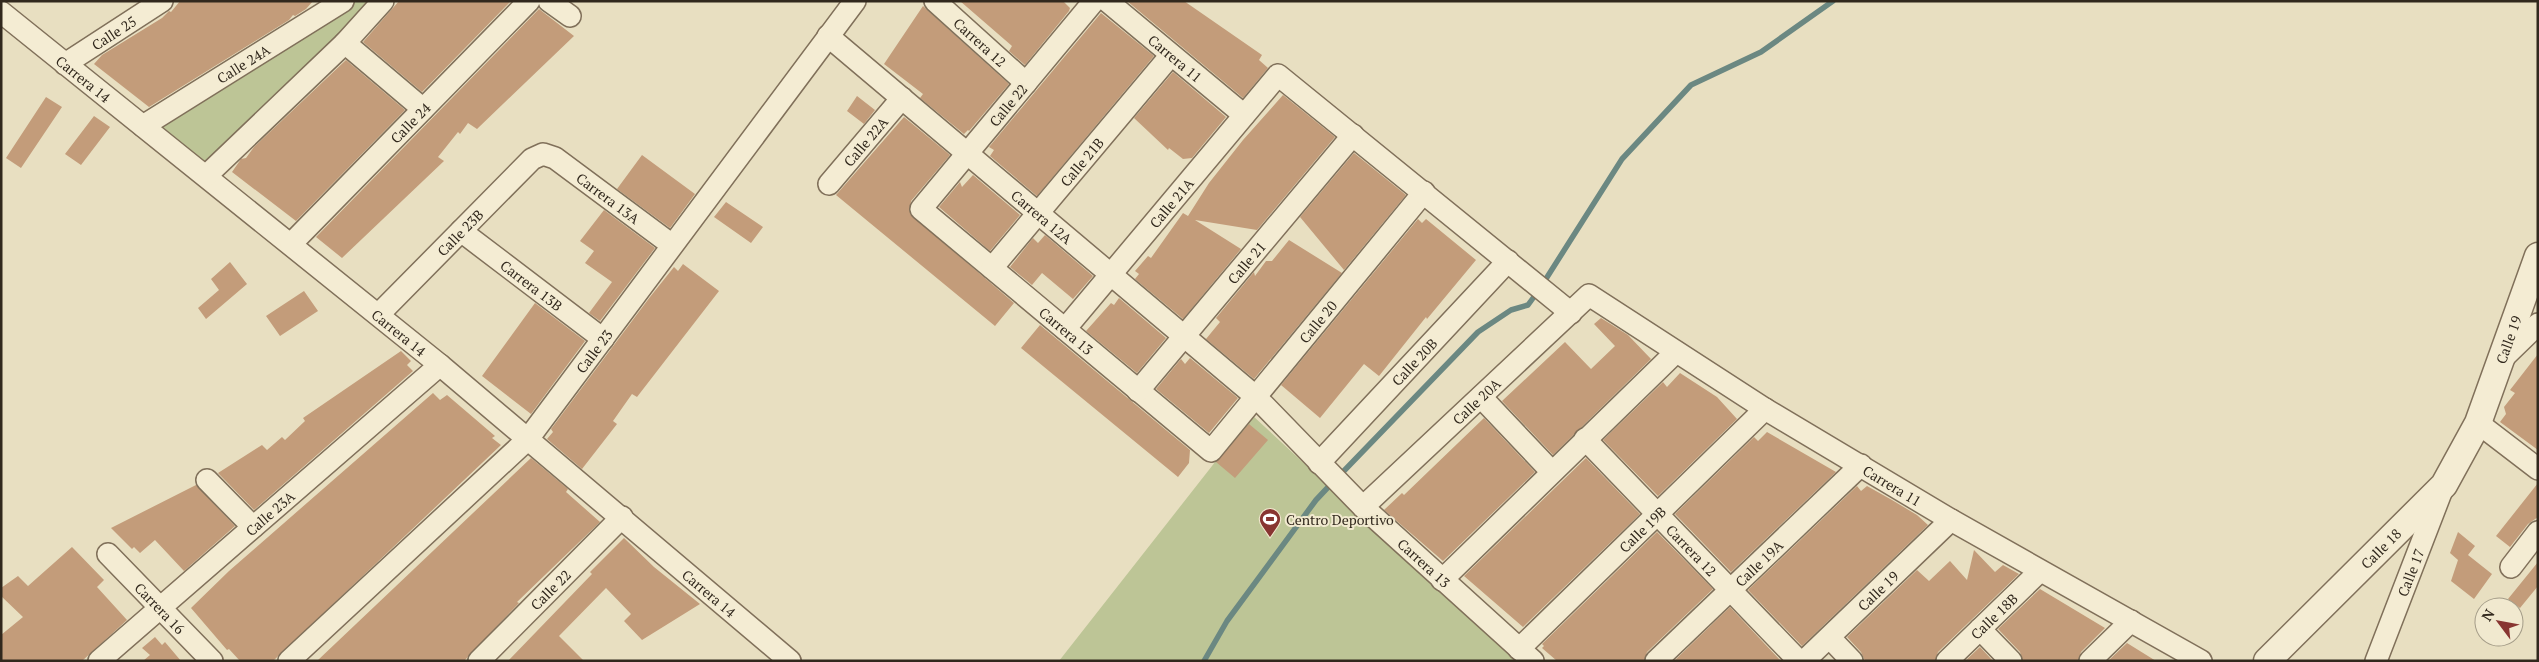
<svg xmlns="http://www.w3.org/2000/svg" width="2539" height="662" font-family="'PT Serif',serif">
<rect width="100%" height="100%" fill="#e8dfc1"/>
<path fill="#bdc596" d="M352,1H377L207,170L155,125Z
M1252,415L1517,661H1059Z"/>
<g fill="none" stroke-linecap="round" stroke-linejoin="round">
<path stroke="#6b8882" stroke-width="5.5" d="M1544,282L1622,159L1691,85L1761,52L1833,1
M1339,476L1478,332L1511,310L1528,305L1536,294
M1204,661L1227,621L1316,500L1332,483"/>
</g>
<path fill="#c39c7a" d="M180,1H313L306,9L295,16L293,15L289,20L149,107L94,64L102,55L162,18L169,11L171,12Z
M399,1H511L422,92L363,42Z
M960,1H1063L1070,8L1069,11L1025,65L1009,51L1012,46Z
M1127,1H1184L1262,55L1259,60L1268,68L1243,98Z
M923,6L1009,84L969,131L968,130L964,134L920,98L923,94L884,64Z
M539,9L574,36L477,129L468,123L460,134L458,132L438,157L444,161L342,258L316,237Z
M1101,13L1154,56L1037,196L990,156L994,150L989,147Z
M346,60L405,110L296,221L232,172L241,159L246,158L254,147Z
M1173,72L1226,117L1192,158L1183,159L1169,148L1168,150L1134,118Z
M1283,95L1335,137L1257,230L1195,220L1241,249L1183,319L1135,279L1139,274L1135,271L1148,256L1151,258L1183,213L1188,216L1209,183L1243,140Z
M857,96L875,110L864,124L847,111Z
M46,97L62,107L21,168L6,158Z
M94,116L110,127L81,165L65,154Z
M904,117L950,155L911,201L910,214L1014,303L995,326L836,195Z
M1354,153L1406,195L1344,270L1300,217Z
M642,155L695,194L670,228L617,189Z
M973,175L1020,215L990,251L939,207L960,182L962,187Z
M726,202L763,227L751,243L714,217Z
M604,210L655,248L600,321L589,313L612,282L585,263L594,251L580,241Z
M1418,219L1422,223L1426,219L1476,260L1427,319L1426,317L1379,376L1364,364L1320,418L1281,385Z
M1045,235L1093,276L1073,299L1042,273L1032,285L1010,267L1033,238L1038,243Z
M1289,240L1342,273L1254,379L1206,339L1220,322L1216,318L1254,272L1255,276L1266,261H1272Z
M230,262L247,284L206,319L198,308L219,290L211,279Z
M683,264L719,291L637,397L632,394L613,421L617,424L582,469L547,439L553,432L551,429L650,297L674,267L678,271Z
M304,291L318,311L280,336L266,316Z
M1119,298L1166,338L1137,373L1086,331L1111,303L1114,305Z
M535,303L585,341L531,414L482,376Z
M1601,318L1628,335L1651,359L1553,455L1502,401L1565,342L1591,369L1615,346L1594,324Z
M1040,325L1190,450L1189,463L1178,477L1021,348Z
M401,351L411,361L407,365L413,371L254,510L218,473L262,445L267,450L282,437L285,440L305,421L303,418Z
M2538,354V450L2500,422L2506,414L2504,407L2515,393L2510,390Z
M1190,358L1238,398L1209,433L1156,389L1181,359L1185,364Z
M1680,373L1717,397L1737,419L1658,496L1603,440L1663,382L1667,387Z
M433,393L440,400L447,395L495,436L492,438L501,445L273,661H240L229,649L227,650L191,608L229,571Z
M1484,418L1535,472L1443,561L1384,510L1402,493L1404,495Z
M1249,424L1268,440L1235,478L1216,462Z
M1767,432L1836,472L1731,572L1675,514L1754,437L1758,441Z
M531,458L568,489L566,492L600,522L517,602L519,603L464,661H317Z
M1586,458L1640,514L1523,627L1464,576Z
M2538,483V517L2528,524L2510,547L2496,536Z
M196,485L235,526L184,571L155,540L140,553L134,547L132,549L111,528Z
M1857,486L1861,491L1867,486L1892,500L1917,515L1928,525L1802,646L1748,590Z
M1657,532L1713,589L1647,652L1644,661H1557L1542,648L1544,646L1542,644Z
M2458,532L2475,546L2468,555L2492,574L2474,599L2451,581L2458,560L2450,553Z
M624,538L654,567L700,604L642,640L624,621L631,614L606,588L559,636L584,661H508L592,574L590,572Z
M72,547L104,580L97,587L127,620L82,661H1V635L23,617L1,596V588L18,576L28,586Z
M1974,550L1995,572L2003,565L2019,574L1938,652L1935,661H1865L1861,652L1847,637L1917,570L1929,581L1950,561L1967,580Z
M2538,562V586L2520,608L2508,599Z
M2040,589L2105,628L2081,652L2078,661H2023L2020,652L1998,629Z
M1730,607L1781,661H1674Z
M155,637L162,645L165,642L181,661H143L150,655L142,648Z
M2127,643L2156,661H2108Z
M1980,647L1993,661H1965Z"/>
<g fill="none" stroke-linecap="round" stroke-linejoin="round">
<g stroke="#80705a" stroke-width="24">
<g id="minor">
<path d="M549,1L570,16"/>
<path id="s1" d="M935,1L1026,83"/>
<path id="s2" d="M1094,1L921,209L1211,451L1424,192"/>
<path id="s3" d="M1107,1L1244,115"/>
<path id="s4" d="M1,12L440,365L790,661"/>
<path id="s5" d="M828,36L1255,396L1363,507L1533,661"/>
<path d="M345,43L423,109"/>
<path id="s6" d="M65,64L162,1"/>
<path id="s7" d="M143,126L343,1"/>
<path d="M206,176L345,43L383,1"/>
<path id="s8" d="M829,184L902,98"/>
<path id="s9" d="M461,231L603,339"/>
<path id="s10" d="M291,244L529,1"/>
<path id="s11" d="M992,268L1171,55"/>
<path id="s12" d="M379,314L532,159L543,154L555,158L672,245"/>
<path id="s13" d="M1065,329L1278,75L1571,313"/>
<path d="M2501,360L2538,324"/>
<path id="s14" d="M1138,391L1353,135"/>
<path d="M1481,397L1552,472"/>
<path d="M2478,423L2538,469"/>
<path id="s15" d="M1585,439L1799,661"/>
<path id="s16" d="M1319,463L1508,261"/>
<path d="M207,480L253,527"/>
<path id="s17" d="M1363,507L1589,295L1765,409L1951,520L2201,661"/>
<path id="s18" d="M108,554L212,661"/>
<path d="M2511,567L2538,532"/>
<path d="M1442,580L1676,352"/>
<path d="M1980,629L2011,661"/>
<path d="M1830,638L1852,661"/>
<path id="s19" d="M1519,649L1765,409"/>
<path id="s20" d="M99,661L440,365"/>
<path id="s21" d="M289,661L528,439L855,1"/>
<path id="s22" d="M479,661L622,517"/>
<path id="s23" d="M1656,661L1861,465"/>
<path id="s24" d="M1804,661L1951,520"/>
<path id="s25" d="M1947,661L2040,571"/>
<path d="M2090,661L2131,621"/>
<path id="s26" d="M2376,661L2442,490"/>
</g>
</g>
<g stroke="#80705a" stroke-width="29">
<g id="tertiary">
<path id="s27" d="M2267,661L2444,485L2478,423L2538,256"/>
</g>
</g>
<use href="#minor" stroke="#f4ecd3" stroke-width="21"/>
<use href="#tertiary" stroke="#f4ecd3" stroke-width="26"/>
</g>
<defs>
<g id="stadium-pin" transform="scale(1.125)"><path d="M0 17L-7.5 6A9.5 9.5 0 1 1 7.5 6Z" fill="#883531" stroke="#f1e9cf"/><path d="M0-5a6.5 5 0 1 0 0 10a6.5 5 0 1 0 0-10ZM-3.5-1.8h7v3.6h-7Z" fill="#fff"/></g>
</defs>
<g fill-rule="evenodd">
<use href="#stadium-pin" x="1270" y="519"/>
</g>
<g text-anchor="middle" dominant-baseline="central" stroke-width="4" stroke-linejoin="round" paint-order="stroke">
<g font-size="14" fill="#31281d" stroke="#f1e9cf">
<text stroke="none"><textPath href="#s6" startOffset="58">Calle 25</textPath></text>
<text stroke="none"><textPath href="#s1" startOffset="61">Carrera 12</textPath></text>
<text stroke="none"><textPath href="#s3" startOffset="89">Carrera 11</textPath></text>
<text stroke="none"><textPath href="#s7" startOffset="118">Calle 24A</textPath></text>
<text stroke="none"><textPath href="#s4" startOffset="106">Carrera 14</textPath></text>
<text transform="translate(1008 105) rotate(-50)">Calle 22</text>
<text stroke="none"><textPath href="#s10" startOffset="170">Calle 24</textPath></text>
<text stroke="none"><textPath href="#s8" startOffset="56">Calle 22A</textPath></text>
<text stroke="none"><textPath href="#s11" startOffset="139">Calle 21B</textPath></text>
<text stroke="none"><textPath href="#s12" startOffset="309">Carrera 13A</textPath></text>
<text stroke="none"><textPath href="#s13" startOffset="165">Calle 21A</textPath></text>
<text stroke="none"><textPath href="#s5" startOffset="280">Carrera 12A</textPath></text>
<text stroke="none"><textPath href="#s12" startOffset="115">Calle 23B</textPath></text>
<text stroke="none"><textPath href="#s14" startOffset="168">Calle 21</textPath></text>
<text stroke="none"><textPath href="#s9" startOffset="89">Carrera 13B</textPath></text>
<text stroke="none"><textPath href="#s2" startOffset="816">Calle 20</textPath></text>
<text stroke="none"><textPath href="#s2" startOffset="460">Carrera 13</textPath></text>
<text stroke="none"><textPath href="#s4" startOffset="511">Carrera 14</textPath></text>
<text stroke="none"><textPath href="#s27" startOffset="409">Calle 19</textPath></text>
<text stroke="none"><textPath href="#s21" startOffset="436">Calle 23</textPath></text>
<text stroke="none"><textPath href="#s16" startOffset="139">Calle 20B</textPath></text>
<text stroke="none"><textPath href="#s17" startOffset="155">Calle 20A</textPath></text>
<text stroke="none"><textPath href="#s17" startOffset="668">Carrera 11</textPath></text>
<text stroke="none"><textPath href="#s20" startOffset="226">Calle 23A</textPath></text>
<text stroke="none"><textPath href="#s19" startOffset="172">Calle 19B</textPath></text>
<text stroke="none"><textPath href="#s27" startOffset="160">Calle 18</textPath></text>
<text stroke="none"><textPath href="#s15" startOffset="154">Carrera 12</textPath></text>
<text stroke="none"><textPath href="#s5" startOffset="796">Carrera 13</textPath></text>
<text stroke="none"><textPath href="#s23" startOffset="142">Calle 19A</textPath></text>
<text stroke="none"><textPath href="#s26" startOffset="95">Calle 17</textPath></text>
<text stroke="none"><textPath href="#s22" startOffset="101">Calle 22</textPath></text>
<text stroke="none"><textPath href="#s24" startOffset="102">Calle 19</textPath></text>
<text stroke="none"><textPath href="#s4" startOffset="916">Carrera 14</textPath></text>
<text stroke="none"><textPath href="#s18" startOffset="75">Carrera 16</textPath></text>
<text stroke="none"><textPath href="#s25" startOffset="65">Calle 18B</textPath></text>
</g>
<g font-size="14" fill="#31281d" stroke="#f1e9cf" text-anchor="start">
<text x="1286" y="519">Centro Deportivo</text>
</g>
</g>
<rect width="2539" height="662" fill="none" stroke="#31281d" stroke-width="5"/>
<g transform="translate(2499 622) rotate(302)"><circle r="24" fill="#f1e9cf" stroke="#a49c88"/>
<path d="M0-4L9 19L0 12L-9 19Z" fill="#883531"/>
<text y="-8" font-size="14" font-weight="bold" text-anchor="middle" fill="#31281d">N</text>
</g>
</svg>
